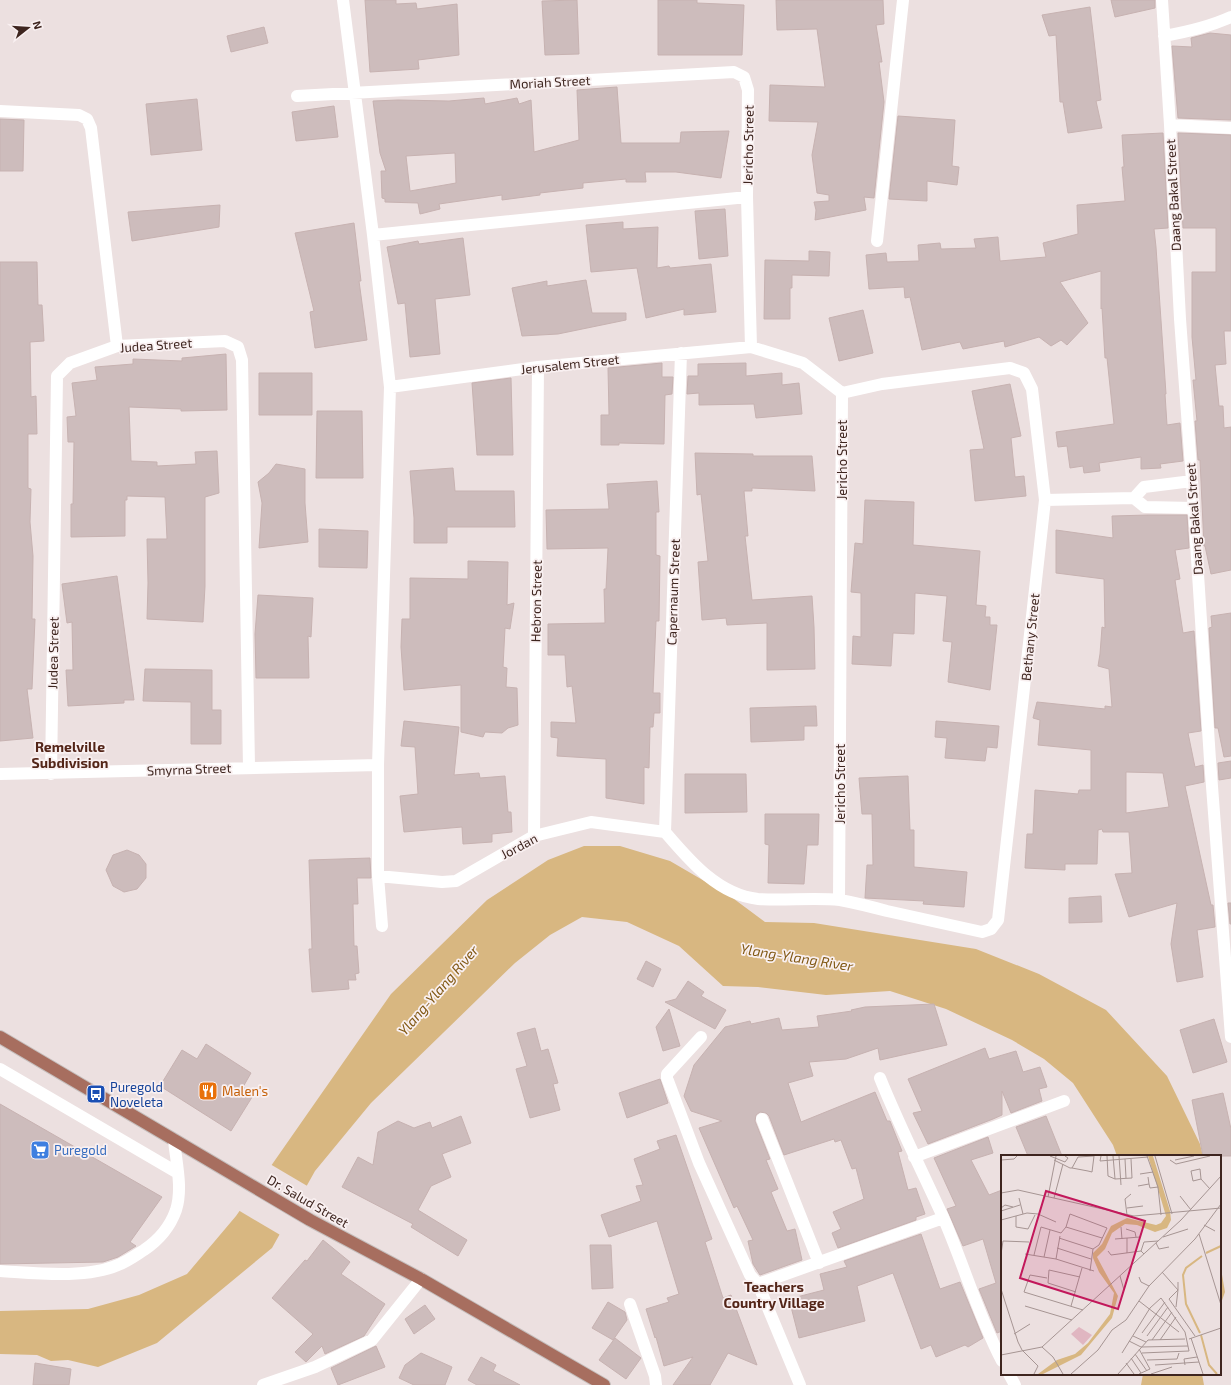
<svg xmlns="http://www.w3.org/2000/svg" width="1231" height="1385" font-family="'Exo 2',sans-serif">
<rect width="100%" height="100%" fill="#ece0e0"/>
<path fill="#d8b781" d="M584,846H620L670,861L730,896L765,922L814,923L976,949L1039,974L1106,1010L1167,1076L1200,1144L1203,1156H1117L1113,1145L1073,1083L1044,1059L1012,1040L946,1009L890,991L826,995L758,987L723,986L679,946L627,922L582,917L550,935L515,963L371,1103L315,1171L272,1248L157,1343L98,1367L68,1360L51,1361L37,1355L0,1354V1311L88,1309L139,1295L187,1274L236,1216L391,994L487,900L548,860Z
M1220,1263L1225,1292L1220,1306Z
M1143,1374H1202L1204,1385H1141Z"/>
<path fill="#ece0e0" d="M270,1164L309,1187L282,1236L238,1210Z"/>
<path fill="#cdbcbc" stroke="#c7b2b1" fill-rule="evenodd" d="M365,0H396V4L416,3L417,9L457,4L459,55L418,60L419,69L370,72Z
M577,0L579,54L545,55L542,1Z
M658,0H697V3L744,5L742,55H658Z
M776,0H883L884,24L876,25L882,62H879L884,102L874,198L864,197L866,210L815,220L816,210L814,202L829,201V195L817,193L812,155L818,122L769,121L770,85L825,87L817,29L777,30Z
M1111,0H1155V8L1115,17Z
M1090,7L1101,100L1096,101L1102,128L1068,133L1063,102H1060L1056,35L1049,36L1042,15Z
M264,27L268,43L231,52L227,36Z
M1210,33L1231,35V120L1178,118L1172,46L1192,47L1191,38Z
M617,87L621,143H680L681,132L729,131L721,178L676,172H645L646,182H626V179L583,183V188L540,193V195L502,200V195L439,204L440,209L420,214L418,203L385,202V199L382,198L381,171H386L380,153L373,101L398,100L449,101L484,98L485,104L517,98L519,104L531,100L534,152L579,140L577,90ZM455,153L456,183L410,191L406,156Z
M197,99L202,150L151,155L146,104Z
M334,106L338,137L296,141L292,112Z
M898,116L955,120L952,166L959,167L957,185L927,181V201L889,199Z
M0,119L24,120L23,171H0Z
M1163,133L1168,228L1154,229L1156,247L1166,394H1165L1167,425L1180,423L1183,461L1160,464L1161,468L1141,469V457L1099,463L1100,471L1084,473L1083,466L1070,468L1067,446L1058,447L1056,432L1114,424L1107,358H1105L1102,308L1101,309V271L1060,282L1088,323L1067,345L1061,340L1051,346L1039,337L1005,347L1004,341L963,349L960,342L922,350L910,297L905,298L904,287L869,289L866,255L886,253L887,262L919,261L918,245L940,243L941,249L976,248L974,239L998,237L1000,261L1046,257L1043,243L1078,234L1077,205L1125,201L1122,167H1124L1122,135Z
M1178,133L1231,135V331H1224L1226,364L1215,365L1219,406H1223L1224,428L1231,427V570L1211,574L1205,546H1204L1200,460H1198L1195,421H1197L1193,380H1196L1192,337V272H1216V228H1183Z
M220,205L219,227L132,241L128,212Z
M725,209L728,256L699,259L695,211Z
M623,222V229L658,227L657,268L669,266L670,268L711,264L716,312L684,315V309L646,318L637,268L591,272L586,225Z
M354,223L361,281H359L367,340L315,348L310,312L314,311L295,233Z
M463,238L470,295L435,299L440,354L410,357L405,303L398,304L387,247L418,241L419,244Z
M809,251L830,252L829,276L792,275V288H790V319H764L765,260L809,261Z
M0,262H37L38,305H42L44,341L30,342L31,397L36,396L37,434H28V488L31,489L30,522L33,556L32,619H35L32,689H27L33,738L0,741Z
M586,280L592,313H626V320L558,334L522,336L512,288L547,281V286Z
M863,310L873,353L839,361L829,318Z
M226,354L227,410L181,411V409L129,407L131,461L157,462V466L196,464L195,452L217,451L219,493L205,497V586L203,622L147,619L148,583L147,539H167L165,497L127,496V500H125V536L71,537V504H73L74,442H68L67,417L76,416L72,383L97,380L95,367L133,364V359L182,361V358Z
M662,363V377H673L672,394L665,395L664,444L619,443V445H601V415H609L608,368Z
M746,363V376L782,373V385L799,383L802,414L756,418L754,404L699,405V393L687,394L688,376H698V364Z
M259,373H312V415H259Z
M511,378L513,455H477L472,383Z
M1010,384L1021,436L1011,438L1015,477L1024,476L1026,496L975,501L970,450L984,449L972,391Z
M317,411H362L363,478H316Z
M695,453L753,454V456H812L815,491L752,488V491H744L748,536H745L752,600L812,596L814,627L815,669L767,670V623L727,625L726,618L702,620L698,562L708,561L701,494L697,495Z
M276,464L305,469V503L308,542L259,548L262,503L258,482L269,473Z
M453,468L455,491H514L515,527H447V543H414V518L410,471Z
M657,481L659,512H656V555L660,556L659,621H656L653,693H660V713H654L653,727H650L649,768L644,767V804L606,798V759L557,756L558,738L551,737V722L576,723L572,686L567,687L565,655H548V624L605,623L604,589H606L608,548L547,549L546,510L609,509L607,484Z
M865,500L914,502L913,545L980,551L976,605L986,606L985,617H990V625H997L990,690L948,682L952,642L943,641L947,596L915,593L914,634L893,633L891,666L852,664L853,636L861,637V593L851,592L855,543L863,544Z
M1148,515H1187L1189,548L1175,550L1180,579L1175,580L1183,633L1194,631L1201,731L1188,733L1195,767L1203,765L1204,782L1185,786L1211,905H1213L1215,927L1197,930L1203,977L1177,982L1171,944L1177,903L1129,917L1115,874L1132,873L1129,832H1103L1102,829L1098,830L1097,864H1065V870L1025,868L1027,834H1033L1035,790L1078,794L1079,790H1091V750L1038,745L1040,720L1033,718L1037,702L1105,709V706L1112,707L1109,669L1098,666L1100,654L1102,627L1105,628L1104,579L1056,573V530L1113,538L1112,516ZM1126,772L1163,773L1169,807L1126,813Z
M319,529L368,531L367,568L319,567Z
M468,561L508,562L507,605L514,603L510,629L505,628L503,667L507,668L506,687L517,688L518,725L508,728L502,733L485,732L483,737L461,732V685L404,690L401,647L402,619H410V578L468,579Z
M117,576L134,700H124V703L68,706L66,670H73L72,622L67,623L62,584Z
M258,595L313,598L311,637L308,636L309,678H256L255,634Z
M1231,613V756L1224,757L1218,728H1215L1209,628L1212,627L1211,616Z
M145,669L212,670V710H221V744H191V702L143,701Z
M816,706L817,726H804V740L751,742L750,708Z
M404,721L459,727L454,775L479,773L480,778L505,776L508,812H511L512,832L492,834V842L463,844L462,827L404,832L400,796L418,794L415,747L401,746Z
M936,721L999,726L997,748L987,747L985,761L945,758L947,738L935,737Z
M1231,761V778L1219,780L1218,763Z
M685,774H746L747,812L685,813Z
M908,776L910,830H914V867L967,872L964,907L923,904L924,901L865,898L867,865H873L872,814H862L859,778Z
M765,814H819L818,845H807L804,884L768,883L769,845L765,844Z
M127,850L139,855L146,864V878L137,889L124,892L113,886L106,870L113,855Z
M370,858L371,878H357L358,904H353L354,946H357L359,973L355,974L356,980H348L349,989L312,992L309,949H312L309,860Z
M1101,896L1102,922L1069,923V898Z
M1228,903H1231V924H1230Z
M646,961L661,969L653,987L637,979Z
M688,981L704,992L701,996L726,1010L715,1029L665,1002L676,999Z
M934,1004L947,1045L880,1060L878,1048L846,1059L809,1062L813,1076L788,1083L801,1122L875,1092L887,1121H890L902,1151L898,1152L908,1190L916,1188L925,1214L916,1217V1220L838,1248L832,1233L841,1229L833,1212L864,1199L856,1168L852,1169L841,1140L835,1142L834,1139L784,1155L769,1116L766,1113L760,1112L756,1115L755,1121L770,1159L766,1160L778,1189L771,1192L787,1231L795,1229L802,1260L760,1275L753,1264L748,1241L753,1240L737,1206L734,1208L699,1128L722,1121L691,1111L684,1096L694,1065L725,1027L750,1021L751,1024L779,1018L782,1030L819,1027L817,1016L852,1011L851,1010L865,1007Z
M669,1009L680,1046L663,1051L656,1027Z
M1214,1019L1227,1062L1193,1073L1180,1030Z
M535,1028L541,1051L548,1049L558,1083L553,1084L560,1110L530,1118L516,1069L527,1066L517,1033Z
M206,1044L251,1073L243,1087L254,1094L231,1131L160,1086L182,1050L197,1059Z
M985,1048L989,1059L1016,1051L1023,1072L1040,1067L1047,1087L1039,1089L1042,1101L1011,1113L1002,1091V1115L993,1119L928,1144L913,1113L922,1111L908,1079Z
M660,1079L668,1103L627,1118L619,1093Z
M1223,1093L1231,1129V1156H1203L1192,1100Z
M0,1104L162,1197L130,1242L136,1246L118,1257L103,1262L0,1264Z
M461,1116L471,1143L442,1154L451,1177L431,1186L418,1210L467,1240L458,1256L411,1227L413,1224L342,1187L358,1157L373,1165L378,1132L398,1121L414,1128L430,1122L432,1128Z
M1046,1116L1062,1156H1028L1016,1127Z
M676,1135L712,1239L705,1242L723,1298L731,1295L757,1365L728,1353L710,1385H673L693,1357L664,1366L656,1337L655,1338L646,1309L669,1302L667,1298L679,1294L657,1221L609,1237L601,1215L641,1201L636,1186L643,1185L634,1159L660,1149L657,1141Z
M988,1137L993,1153L971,1160L989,1195L1002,1190V1331L997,1333L979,1289L996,1283L983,1239L963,1246L947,1209L956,1206L934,1158Z
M921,1234L940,1289L960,1282L983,1338L968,1347L965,1345L936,1357L931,1345L921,1349L893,1273L857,1286L865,1321L799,1338L789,1299L824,1290L820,1274L847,1267L844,1261Z
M323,1240L350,1262L341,1274L385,1304L364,1336L325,1354L322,1346L306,1362L295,1352L313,1334L272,1298L305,1260L307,1261Z
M590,1245H611L613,1288L592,1289Z
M608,1302L625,1312L627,1320L613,1340L592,1328Z
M425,1305L435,1319L414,1334L405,1319Z
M615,1338L641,1358L626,1379L599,1360Z
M376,1346L385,1367L338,1385L331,1368Z
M421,1353L452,1367L445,1385H414L399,1378L405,1365Z
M481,1357L496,1365L493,1371L520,1385H477L468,1380Z
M35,1363L71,1369L69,1385H33Z"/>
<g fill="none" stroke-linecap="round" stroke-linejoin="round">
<g stroke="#c5bebc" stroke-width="14">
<path id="major" d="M0,1037L310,1220L421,1279L604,1385"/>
</g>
<path stroke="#fff" stroke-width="12" d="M343,0L373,235L390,387L378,765V876L382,926
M1162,0L1170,125L1180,319L1192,481L1210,760L1231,1037
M1164,36C1187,32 1209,27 1231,17
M297,96L734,72L744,77L748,90L747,197L751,347L803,363L842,393L839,900
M0,111L79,115L87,119L91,128L117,346
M1170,125L1231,128
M373,235L747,197
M877,241L903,0
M390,387L538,367L751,347
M1134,498L1144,487L1192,481
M1045,500L1134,498L1145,507L1194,508
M0,774L378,765
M51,774L57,376L70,363L117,346L225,341L238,347L242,360L249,767
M665,832C689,860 718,895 758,899C785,901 813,897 840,900C856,903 872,907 887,911C919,918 951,925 982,932L991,929L998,920L1045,500L1032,389L1024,373L1010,368L882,384L842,393
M665,832L681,353
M534,836L538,367
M378,876L442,882L456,881L534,836L591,822L665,832
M701,1037L667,1074V1078L699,1163L750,1275L758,1284L800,1385
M0,1069L178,1173
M880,1078C899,1125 922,1171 943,1217C964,1265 978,1315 1002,1361
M762,1119L819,1263
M914,1157L1064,1101
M0,1271C35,1273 86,1279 118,1265C128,1261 136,1255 144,1250C159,1240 170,1227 176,1210C183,1188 176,1162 174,1140
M758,1284L943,1218
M630,1304L655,1376L656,1385
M1009,1374L1015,1385
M263,1385L315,1367L372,1340L421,1279"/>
<use href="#major" stroke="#a76e5f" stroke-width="12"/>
</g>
<defs>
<g id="restaurant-square" transform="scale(1)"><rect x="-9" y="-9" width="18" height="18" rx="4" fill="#e8710a" stroke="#f9f0f1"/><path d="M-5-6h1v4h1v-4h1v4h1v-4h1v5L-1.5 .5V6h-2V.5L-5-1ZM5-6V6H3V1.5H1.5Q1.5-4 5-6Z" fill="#fff"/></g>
<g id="bus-square" transform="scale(1)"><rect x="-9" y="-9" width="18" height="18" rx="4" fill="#1a4fb4" stroke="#f9f0f1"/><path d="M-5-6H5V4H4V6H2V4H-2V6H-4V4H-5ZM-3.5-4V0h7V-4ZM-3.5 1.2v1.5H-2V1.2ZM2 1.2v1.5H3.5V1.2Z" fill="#fff"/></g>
<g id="supermarket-square" transform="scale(1)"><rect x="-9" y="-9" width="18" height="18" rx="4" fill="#3f7fe0" stroke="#f9f0f1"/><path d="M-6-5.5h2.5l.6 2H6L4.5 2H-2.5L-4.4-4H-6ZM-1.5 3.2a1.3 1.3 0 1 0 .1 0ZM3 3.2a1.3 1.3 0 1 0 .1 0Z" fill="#fff"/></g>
</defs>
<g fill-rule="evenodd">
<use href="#restaurant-square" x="208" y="1091"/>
<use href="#bus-square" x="96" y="1094"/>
<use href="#supermarket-square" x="40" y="1150"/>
</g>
<g text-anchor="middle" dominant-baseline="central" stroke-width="3.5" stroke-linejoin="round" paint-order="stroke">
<g font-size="13" fill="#3e251f" stroke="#f9f0f1">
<text transform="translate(550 82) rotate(-3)">Moriah Street</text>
<text transform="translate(748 145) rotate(-89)">Jericho Street</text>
<text transform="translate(1173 195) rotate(-93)">Daang Bakal Street</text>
<text transform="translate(156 345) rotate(-4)">Judea Street</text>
<text transform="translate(570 364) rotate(-6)">Jerusalem Street</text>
<text transform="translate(842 460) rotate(-90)">Jericho Street</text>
<text transform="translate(1194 519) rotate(-94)">Daang Bakal Street</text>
<text transform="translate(673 592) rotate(-88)">Capernaum Street</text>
<text transform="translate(536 601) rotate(-89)">Hebron Street</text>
<text transform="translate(1030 637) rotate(-84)">Bethany Street</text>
<text transform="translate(53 653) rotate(-89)">Judea Street</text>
<text transform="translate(189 769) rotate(-2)">Smyrna Street</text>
<text transform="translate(840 784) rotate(-90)">Jericho Street</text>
<text transform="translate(519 846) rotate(-28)">Jordan</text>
<text transform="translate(308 1201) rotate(30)">Dr. Salud Street</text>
</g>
<g font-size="13" fill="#164399" stroke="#f9f0f1" text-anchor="start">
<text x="110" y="1087">Puregold<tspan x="110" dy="15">Noveleta</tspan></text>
</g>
<g font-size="13" fill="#c56008" stroke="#f9f0f1" text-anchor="start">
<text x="222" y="1091">Malen's</text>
</g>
<g font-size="13" fill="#366cbe" stroke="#f9f0f1" text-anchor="start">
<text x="54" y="1150">Puregold</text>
</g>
<g font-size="14" font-weight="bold" fill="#532518" stroke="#f9f0f1">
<text x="70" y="746">Remelville<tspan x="70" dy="16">Subdivision</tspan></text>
<text x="774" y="1286">Teachers<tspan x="774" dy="16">Country Village</tspan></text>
</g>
<g font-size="14" font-style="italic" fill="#815813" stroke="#f9f0f1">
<text transform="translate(797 957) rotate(9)">Ylang-Ylang River</text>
<text transform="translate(438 990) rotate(-49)">Ylang-Ylang River</text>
</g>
</g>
<g transform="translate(1001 1155)">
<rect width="220" height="220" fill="#ece0e0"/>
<path d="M78,172L91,180L82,190L70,179Z" fill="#e0b6c1"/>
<path d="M147,1H152L169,56L170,65L166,73L154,77L136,70L124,69L111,78L104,94L96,102L117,141L111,163L80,200L42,219H37L56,205L74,199L87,188L109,159L113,138L98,117L92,103V98L101,89L110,71L126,63L155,70L160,68L165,61Z" fill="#d8b781"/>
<path fill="none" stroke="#d8b781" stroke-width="2" d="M205,98L220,91M199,178L185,149L182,120L185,113L201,101M200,180L208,210L216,219"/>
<path fill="none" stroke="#a69593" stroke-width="1" d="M49,1L64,7L67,3L64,1M100,1L99,6L147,2M106,1L107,21L114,24L131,23L130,4M112,1L114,24M118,1L120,30M146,1L157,32L160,60M154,1L171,59M124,4L125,23M0,5L13,4L16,1M53,5L69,13H71L87,16L91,17L93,1L77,2L71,13M169,5L175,9L209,1M174,5L193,1M139,19L152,17M200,24L192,26L190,16L199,14L200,24L209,34M148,29L149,33L157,32M137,31L148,29L147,22M0,38L17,35L133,61L220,53M179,41L190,55M47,42L55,1M18,43L22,59M53,43L62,9M0,53L4,50L12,52M126,53L142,51M0,56L19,50M126,60L124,44L130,39M15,61V72L27,74L34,60M0,65L26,58L37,59L55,67M203,70L214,76M65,72L69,59L106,73L98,90L92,94M120,72L121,84M125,74L134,77L135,82M198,79L220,150M162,82L187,74M58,83L92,94M126,83V98M114,84L139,82M155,88L158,94L168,92M56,93L90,104M107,96L110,100L140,96L143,99M140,96L143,87L157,86M0,99L2,86L28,87M24,99L55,104L93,116M33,100L40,72L60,78L65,72L101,83M43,102L49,75M55,104L59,81M89,116L92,94M161,117L177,135L175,152M119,121L123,135M138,122L140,127L148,131M46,123L29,120L23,137L82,155M177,127V135L168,144L194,181M0,134L17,187L21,195L37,211L33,219M75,137L47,128L48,115L79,122M138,146L178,177M24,151L71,165M70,151L81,113M141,178L164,147M13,179L29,169M132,181L145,187M146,181L167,152M190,183L202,219M188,184L220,173M147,185L184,184M151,185L171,157M159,185L175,162M128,186L140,192L187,191M41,192L180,65L220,21M41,192L52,202L62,219M121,198L149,153L160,143L184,177L188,196L141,198M134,199L146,216M0,200L41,192M130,203L140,218M146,205L176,204L178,198M125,208L133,219M154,210L198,207M184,210L183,204L196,202M70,219L97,195L111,175L125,165L148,131L194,84L220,49M117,219L147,185M138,219L149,214L138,194M150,219L171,212"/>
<path fill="#c2185b" fill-opacity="0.15" stroke="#c2185b" stroke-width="2" d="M45,36L144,66L117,154L19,123Z"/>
<rect width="220" height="220" fill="none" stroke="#3e251f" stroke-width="2"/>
</g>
<g transform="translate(28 28) rotate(73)" stroke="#f9f0f1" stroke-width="3" paint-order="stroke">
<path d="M0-3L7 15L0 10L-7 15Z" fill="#3e251f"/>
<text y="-6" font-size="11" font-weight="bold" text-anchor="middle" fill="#3e251f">N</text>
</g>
</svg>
